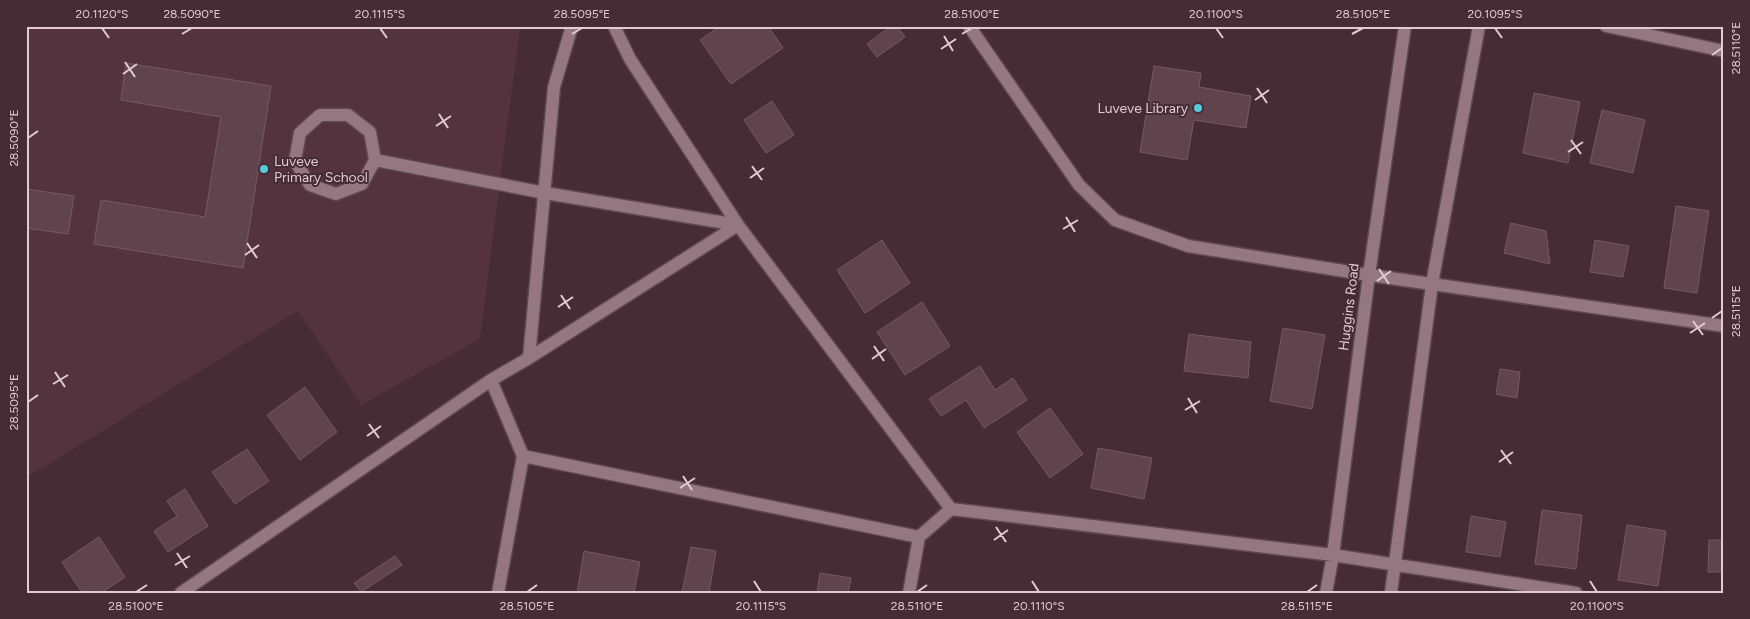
<svg xmlns="http://www.w3.org/2000/svg" width="1750" height="619" font-family="Figtree,sans-serif">
<rect width="100%" height="100%" fill="#462c35"/>
<path fill="#54333f" d="M26,26H520L480,339L361,405L298,311L26,478Z"/>
<path fill="#5f434d" stroke="#765963" d="M720,26H768L783,48L731,84L700,40Z
M891,26H897L905,37L877,57L867,44Z
M126,63L271,86L243,268L94,244L101,200L205,217L221,117L121,100Z
M1154,66L1201,73L1199,87L1251,96L1246,128L1194,120L1187,160L1140,152Z
M1534,93L1580,102L1568,163L1523,153Z
M772,101L794,135L766,153L744,120Z
M1602,110L1645,120L1633,173L1590,163Z
M26,189L74,196L68,234L26,228Z
M1676,206L1709,211L1697,293L1664,288Z
M1511,223L1546,231L1550,264L1504,253Z
M882,240L910,283L865,313L837,270Z
M1595,240L1629,246L1623,277L1590,272Z
M922,302L950,346L905,375L877,332Z
M1283,328L1325,335L1312,409L1270,401Z
M1189,334L1251,342L1248,378L1184,371Z
M980,366L995,390L1013,378L1027,400L984,428L966,400L941,416L929,399Z
M1500,369L1520,372L1517,398L1496,394Z
M305,387L337,432L300,460L267,415Z
M1050,408L1083,454L1050,478L1017,432Z
M1098,448L1152,458L1144,499L1091,488Z
M247,449L269,481L235,504L212,472Z
M185,489L208,526L168,552L154,531L177,516L167,501Z
M1542,510L1582,515L1576,569L1535,564Z
M1471,516L1506,522L1500,557L1466,552Z
M1627,525L1666,531L1658,586L1618,580Z
M99,537L125,577L101,593H82L62,562Z
M1709,540H1724V572H1708Z
M691,547L716,551L709,593H682Z
M584,551L640,562L634,593H577Z
M395,556L402,565L361,592L354,583Z
M820,573L851,578L848,593H817Z"/>
<g fill="none" stroke-linecap="round" stroke-linejoin="round">
<g stroke="#5d4850" stroke-width="15">
<path id="minor" d="M614,26L630,59L738,225L951,509L1333,555L1576,593
M969,26L1079,185L1115,220L1188,246L1369,275L1724,326
M1606,26L1724,51
M320,115H348L370,132L375,160L362,184L336,194L310,185L295,161L300,133Z
M375,160L545,193L738,225
M529,358L554,87L572,26
M491,380L523,456L498,593
M523,456L919,537
M181,593L491,380L529,358L738,225
M909,593L919,537L951,509
M1326,593L1333,555L1369,275L1405,26
M1391,593L1432,284L1479,26"/>
</g>
<use href="#minor" stroke="#957781" stroke-width="12"/>
</g>
<path fill="none" stroke="#dfcdd3" stroke-width="2" d="M102,28L109,38M380,28L387,38M1216,28L1223,38M1495,28L1502,38M182,34L192,28M572,34L582,28M962,34L972,28M1352,34L1363,28M944,36L953,51M941,49L956,39M1712,55L1722,48M125,62L135,77M123,74L137,64M1257,88L1267,103M1255,100L1269,90M439,114L448,128M436,126L451,116M28,138L38,131M1571,140L1581,154M1568,152L1583,142M752,166L762,180M750,178L764,168M1066,217L1075,232M1063,229L1078,220M247,243L257,258M245,255L259,245M1379,269L1389,284M1377,281L1391,271M561,295L570,309M558,307L573,297M1712,318L1722,311M1693,321L1703,335M1690,333L1705,323M874,346L884,361M872,359L886,349M55,372L65,387M53,384L68,375M1188,398L1197,413M28,402L38,395M1185,410L1200,401M369,424L379,438M367,436L381,426M1501,450L1511,464M1499,462L1513,452M683,476L692,490M680,488L695,478M996,527L1006,542M994,540L1008,530M177,553L187,568M175,565L190,556M754,581L761,592M1032,581L1039,592M1590,581L1597,592M136,592L147,585M527,592L537,585M917,592L927,585M1307,592L1317,585"/>
<g fill="#53cbda" stroke="#462c35" stroke-width="2">
<circle cx="1198" cy="108" r="5"/>
<circle cx="264" cy="169" r="5"/>
</g>
<g text-anchor="middle" dominant-baseline="central" stroke-width="4" stroke-linejoin="round" paint-order="stroke">
<g font-size="14" fill="#dfcdd3" stroke="#462c35" text-anchor="end">
<text x="1188" y="108">Luveve Library</text>
<text x="274" y="161" text-anchor="start">Luveve<tspan x="274" dy="16">Primary School</tspan></text>
</g>
<g font-size="14" fill="#dfcdd3" stroke="#462c35">
<text transform="translate(1349 307) rotate(-83)">Huggins Road</text>
</g>
</g>
<rect width="1750" height="619" fill="none" stroke="#462c35" stroke-width="55"/>
<rect x="28" y="28" width="1694" height="564" fill="none" stroke="#dfcdd3" stroke-width="2"/>
<g font-size="12" text-anchor="middle" fill="#dfcdd3">
<text x="102" y="18">20.1120°S</text>
<text x="192" y="18">28.5090°E</text>
<text x="380" y="18">20.1115°S</text>
<text x="582" y="18">28.5095°E</text>
<text x="972" y="18">28.5100°E</text>
<text x="1216" y="18">20.1100°S</text>
<text x="1363" y="18">28.5105°E</text>
<text x="1495" y="18">20.1095°S</text>
<text transform="translate(1736 48) rotate(-90)" y="4">28.5110°E</text>
<text transform="translate(14 138) rotate(-90)" y="4">28.5090°E</text>
<text transform="translate(1736 311) rotate(-90)" y="4">28.5115°E</text>
<text transform="translate(14 402) rotate(-90)" y="4">28.5095°E</text>
<text x="136" y="610">28.5100°E</text>
<text x="527" y="610">28.5105°E</text>
<text x="761" y="610">20.1115°S</text>
<text x="917" y="610">28.5110°E</text>
<text x="1039" y="610">20.1110°S</text>
<text x="1307" y="610">28.5115°E</text>
<text x="1597" y="610">20.1100°S</text>
</g>
</svg>
